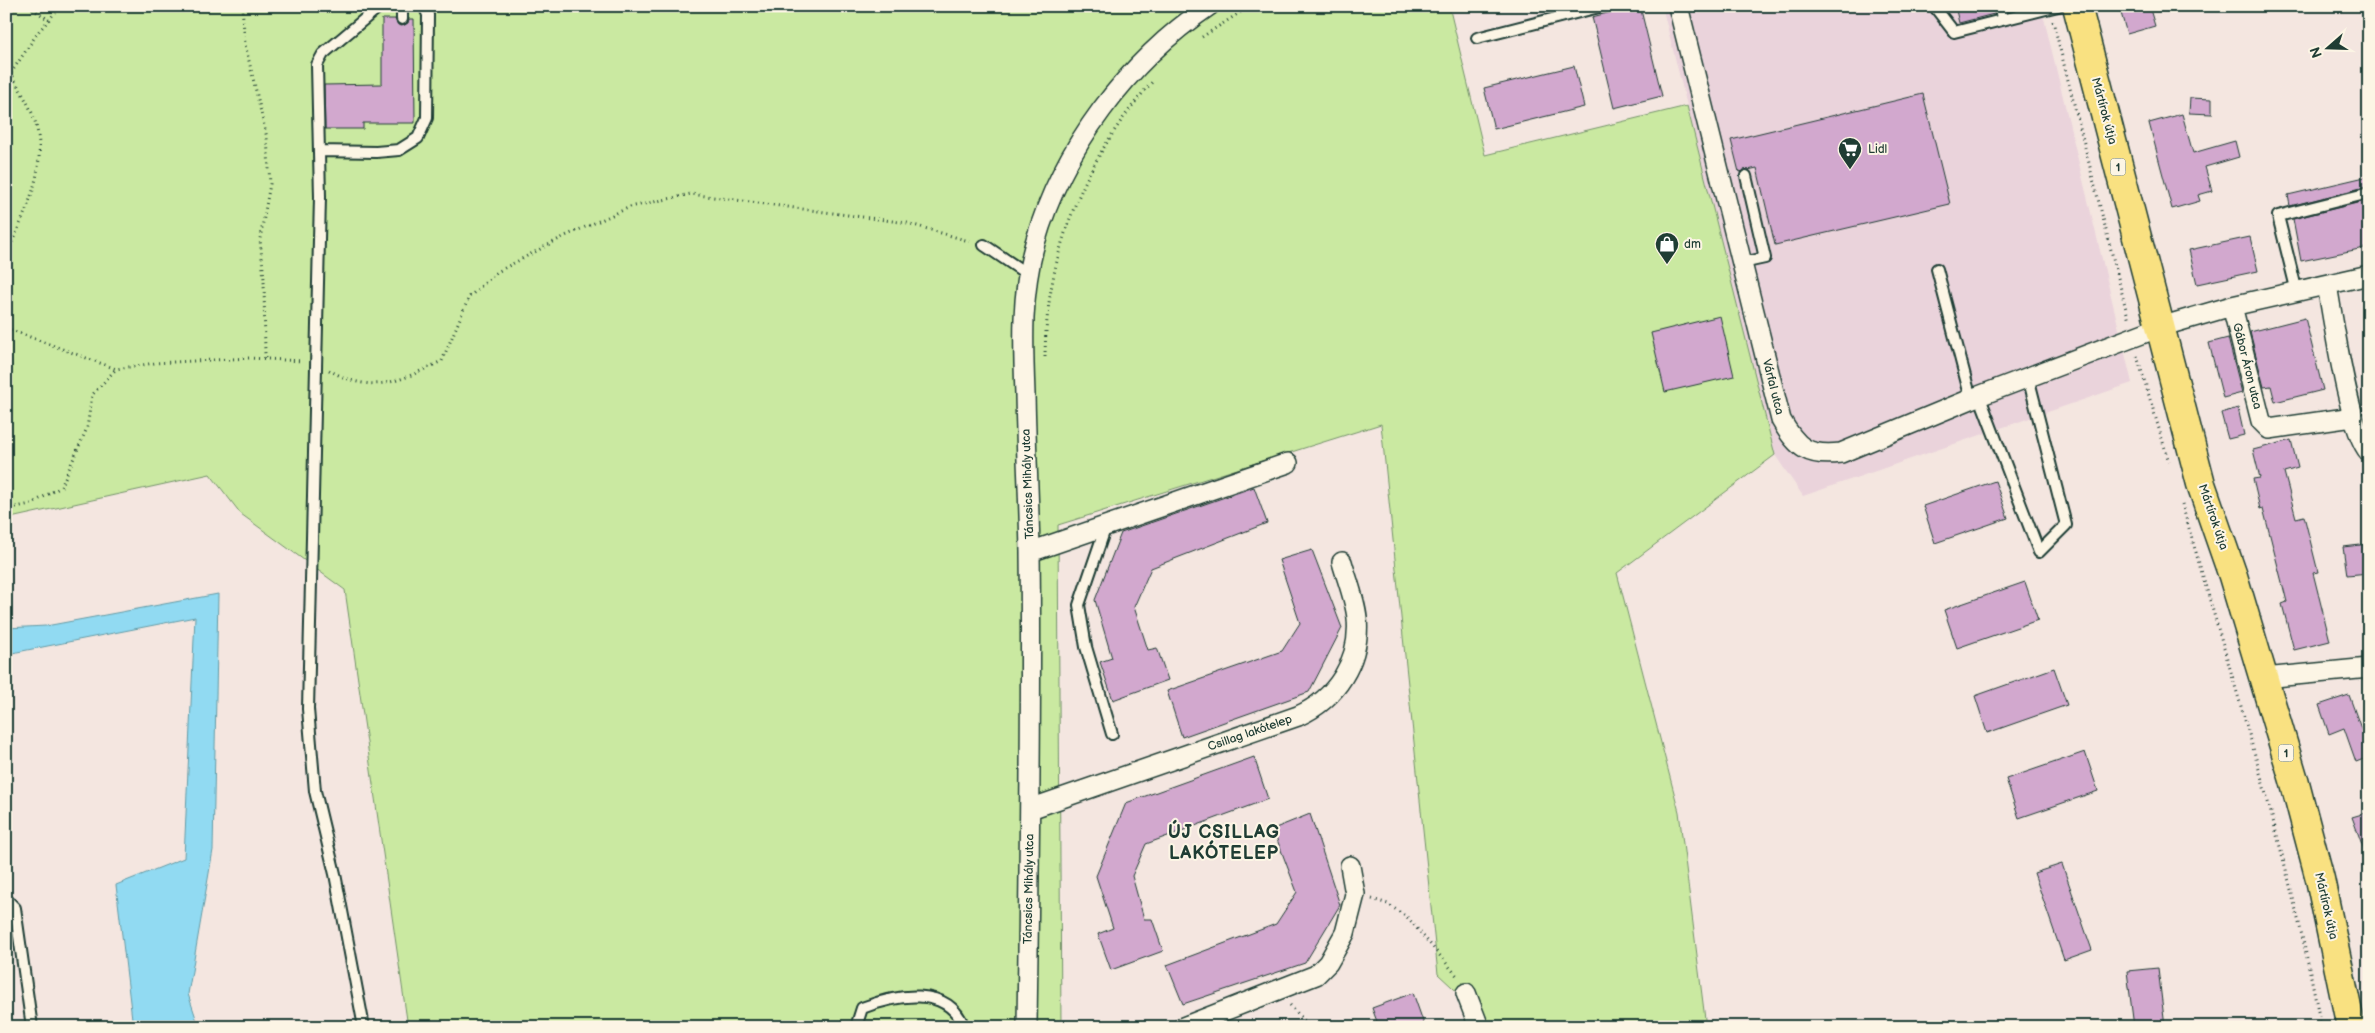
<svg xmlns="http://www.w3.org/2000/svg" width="2375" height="1033" font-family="'Balsamiq Sans',sans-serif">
<rect width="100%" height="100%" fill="#f4e6e0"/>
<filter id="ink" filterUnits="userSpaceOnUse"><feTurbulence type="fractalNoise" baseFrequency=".02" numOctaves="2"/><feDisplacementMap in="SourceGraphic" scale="10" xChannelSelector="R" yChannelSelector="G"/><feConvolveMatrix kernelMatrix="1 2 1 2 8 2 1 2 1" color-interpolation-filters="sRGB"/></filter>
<g filter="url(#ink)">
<path fill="#ead3db" d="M1662,6H2041L2132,383L1803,496L1775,455Z"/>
<path fill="#cae9a1" stroke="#74936a" d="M6,6H1449L1485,155L1687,106L1775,455L1617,573L1679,812L1706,1027H1495L1438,974L1381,424L1058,525L1061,1027H408L345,590L241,514L210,474L6,519Z"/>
<path fill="#91daf2" stroke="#639ba6" d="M218,594L213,850L188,994L199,1027H133L116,885L184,858L195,617L12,653L6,675V628L46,626Z"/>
<path fill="#d2a8ce" stroke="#1f3d34" d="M1635,6H1640L1662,96L1614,108L1592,17Z
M1955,6H1993L1994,14L1959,23Z
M2119,6H2149L2155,26L2127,34Z
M382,19H395L398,25L402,26L408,23L409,19H414L415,123H363V129H325L324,85L382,84Z
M1574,66L1584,107L1494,129L1484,88Z
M1923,94L1950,204L1775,245L1757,168L1739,172L1731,140Z
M2190,98L2212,99V114L2189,113Z
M2182,114L2193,153L2235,141L2239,157L2205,167L2212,191L2198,195L2200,201L2172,209L2149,123Z
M2369,176V186L2290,206L2288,195Z
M2369,200V247L2301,261L2293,219Z
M2250,237L2258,271L2197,284L2189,250Z
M1720,316L1734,376L1665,392L1651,333Z
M2305,318L2323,390L2275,402L2271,386L2264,387L2250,332Z
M2228,338L2242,393L2223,398L2209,343Z
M2238,408L2244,435L2228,439L2221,413Z
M2291,440L2298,468L2284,472L2296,518L2304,516L2318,572L2313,573L2330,641L2294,650L2282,604L2287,602L2263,508L2260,509L2253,479L2260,478L2253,450Z
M1995,481L2008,518L1935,543L1923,506Z
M1254,487L1267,523L1151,568L1134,607L1148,650L1157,648L1168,680L1113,700L1100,662L1112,658L1095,600L1121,533Z
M2369,544V573L2347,575L2343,547Z
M1312,550L1342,628L1309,692L1182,737L1167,691L1282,651L1300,623L1279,560Z
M2025,582L2038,620L1957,648L1944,610Z
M2054,668L2067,705L1987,733L1975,696Z
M2349,695L2369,751V757L2356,762L2344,728L2329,734L2319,705Z
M2085,752L2098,791L2019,818L2006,779Z
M1254,757L1268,799L1146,844L1132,876L1144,919H1152L1163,951L1111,970L1098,934L1113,928L1096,876L1126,803Z
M2369,812V857L2367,858L2352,817Z
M1310,814L1340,905L1305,963L1183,1004L1167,965L1276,924L1297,892L1273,829Z
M2062,864L2092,950L2064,960L2034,873Z
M2158,968L2165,1027H2134L2127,971Z
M1413,993L1425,1027H1379L1372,1008Z"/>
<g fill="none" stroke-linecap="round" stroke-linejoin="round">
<g stroke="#1f3d34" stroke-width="14">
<path id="service" d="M402,6V19
M1934,6L1954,32L2058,6
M2000,6L2002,20
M1477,38L1603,6
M319,151L376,152L399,150L418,138L427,118L428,15L424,6
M984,245L1027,274
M1742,263L1765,258L1746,176
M1937,269L1971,399
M2297,292L2278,216L2369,193
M1979,395L2039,552L2066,525L2028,377
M1106,526L1079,605L1086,647L1112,734
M6,899L15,908L32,1027
M364,1027L335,874L315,791L308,709L320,197L317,65L323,54L380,6
M856,1027L862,1008C895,995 948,984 964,1027"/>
</g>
<g stroke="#1f3d34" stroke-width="22">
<path id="minor" d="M1678,6L1781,420C1797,448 1808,457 1841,453L1971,399L2160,327L2232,306L2369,275
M2327,285C2333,318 2349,431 2369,452
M2232,306L2261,421L2269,429L2353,417
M1030,552L1288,463
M2264,678L2369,668
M1030,809L1298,716C1336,699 1361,661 1357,618C1355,599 1347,580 1342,562
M1466,993L1479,1027
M1027,1027C1029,869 1032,711 1030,552C1029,500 1026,447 1025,394C1023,343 1021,293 1035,243C1062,148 1128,61 1209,6
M1183,1027L1316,975L1328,963L1345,933L1355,894L1350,866"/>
</g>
<g stroke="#1f3d34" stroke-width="31">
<path id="primary" d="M2077,6L2201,484L2233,576L2294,780L2320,879L2351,1027"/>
</g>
<path stroke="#1f3d34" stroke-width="3" stroke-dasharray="1 4" stroke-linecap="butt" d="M28,6L49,20
M242,6L245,44L267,138L270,184L260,239L264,279L265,359
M2053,21L2129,321
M1202,37L1250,6
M6,256C24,214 48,172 36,125C32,108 19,89 11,73L39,31L61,6
M6,328L116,369L155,363L250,358L302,361
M2137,356L2169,462
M1045,357C1046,254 1084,158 1153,81
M329,370C374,396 399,381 442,361L469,297L497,272L563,237L630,207L691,194L907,223L972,242
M2182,504C2231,677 2288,850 2321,1027
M6,509L31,504L61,487L87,428L92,395L116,369
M1372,899L1388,904L1408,918L1458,977
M1290,1005L1310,1027"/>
<use href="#service" stroke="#fcf5e5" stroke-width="10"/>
<use href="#minor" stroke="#fcf5e5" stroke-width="19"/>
<use href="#primary" stroke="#f9e181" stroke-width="28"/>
</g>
</g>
<defs>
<g id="supermarket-pin" transform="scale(1.25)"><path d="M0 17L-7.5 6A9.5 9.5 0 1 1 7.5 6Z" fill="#1f3d34" stroke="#fcf5e5"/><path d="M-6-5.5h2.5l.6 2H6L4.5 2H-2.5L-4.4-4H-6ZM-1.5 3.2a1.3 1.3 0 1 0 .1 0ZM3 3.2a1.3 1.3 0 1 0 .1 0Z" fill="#fff"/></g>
<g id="shop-pin" transform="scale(1.25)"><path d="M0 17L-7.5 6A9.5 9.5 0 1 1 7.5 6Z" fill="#1f3d34" stroke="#fcf5e5"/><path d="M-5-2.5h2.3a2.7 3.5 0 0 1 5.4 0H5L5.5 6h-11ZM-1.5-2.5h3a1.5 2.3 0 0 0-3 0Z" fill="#fff"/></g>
</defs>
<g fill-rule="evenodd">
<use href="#supermarket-pin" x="1850" y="149"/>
<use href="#shop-pin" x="1667" y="244"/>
</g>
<g text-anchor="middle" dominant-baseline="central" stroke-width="4" stroke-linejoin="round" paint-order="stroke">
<g fill="#fcf5e5" stroke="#617469" stroke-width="1">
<rect x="2110.5" y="158.5" width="15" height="17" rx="4"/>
<rect x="2278.5" y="744.5" width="15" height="17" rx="4"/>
</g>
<g font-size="11" font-weight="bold" fill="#1f3d34">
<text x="2118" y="167">1</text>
<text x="2286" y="753">1</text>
</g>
<g font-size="12" fill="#1f3d34" stroke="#fcf5e5">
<text transform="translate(2104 111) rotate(75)">Mártírok útja</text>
<text transform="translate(2247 366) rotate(76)">Gábor Áron utca</text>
<text transform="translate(1773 387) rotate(76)">Várfal utca</text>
<text transform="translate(1028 484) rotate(-92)">Táncsics Mihály utca</text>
<text transform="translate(2213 517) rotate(71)">Mártírok útja</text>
<text transform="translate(1250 733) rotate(-19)">Csillag lakótelep</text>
<text transform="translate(1029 889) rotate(-89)">Táncsics Mihály utca</text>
<text transform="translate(2326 906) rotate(77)">Mártírok útja</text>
</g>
<g font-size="12" fill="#1f3d34" stroke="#fcf5e5" text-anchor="start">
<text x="1868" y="149">Lidl</text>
<text x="1684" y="244">dm</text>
</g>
<g font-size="18" font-weight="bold" letter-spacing="1" fill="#1f3d34" stroke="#fcf5e5">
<text x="1224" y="832">ÚJ CSILLAG<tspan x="1224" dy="21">LAKÓTELEP</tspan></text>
</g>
</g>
<rect width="2375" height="1033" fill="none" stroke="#fcf5e5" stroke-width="25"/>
<rect x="12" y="12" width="2350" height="1008" fill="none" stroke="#1f3d34" stroke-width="2" filter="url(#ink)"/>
<g transform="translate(2328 48) rotate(250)" stroke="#fcf5e5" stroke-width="4" paint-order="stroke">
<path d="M0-4L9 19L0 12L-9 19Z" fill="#1f3d34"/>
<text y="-8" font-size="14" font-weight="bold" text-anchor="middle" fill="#1f3d34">N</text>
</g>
</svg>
